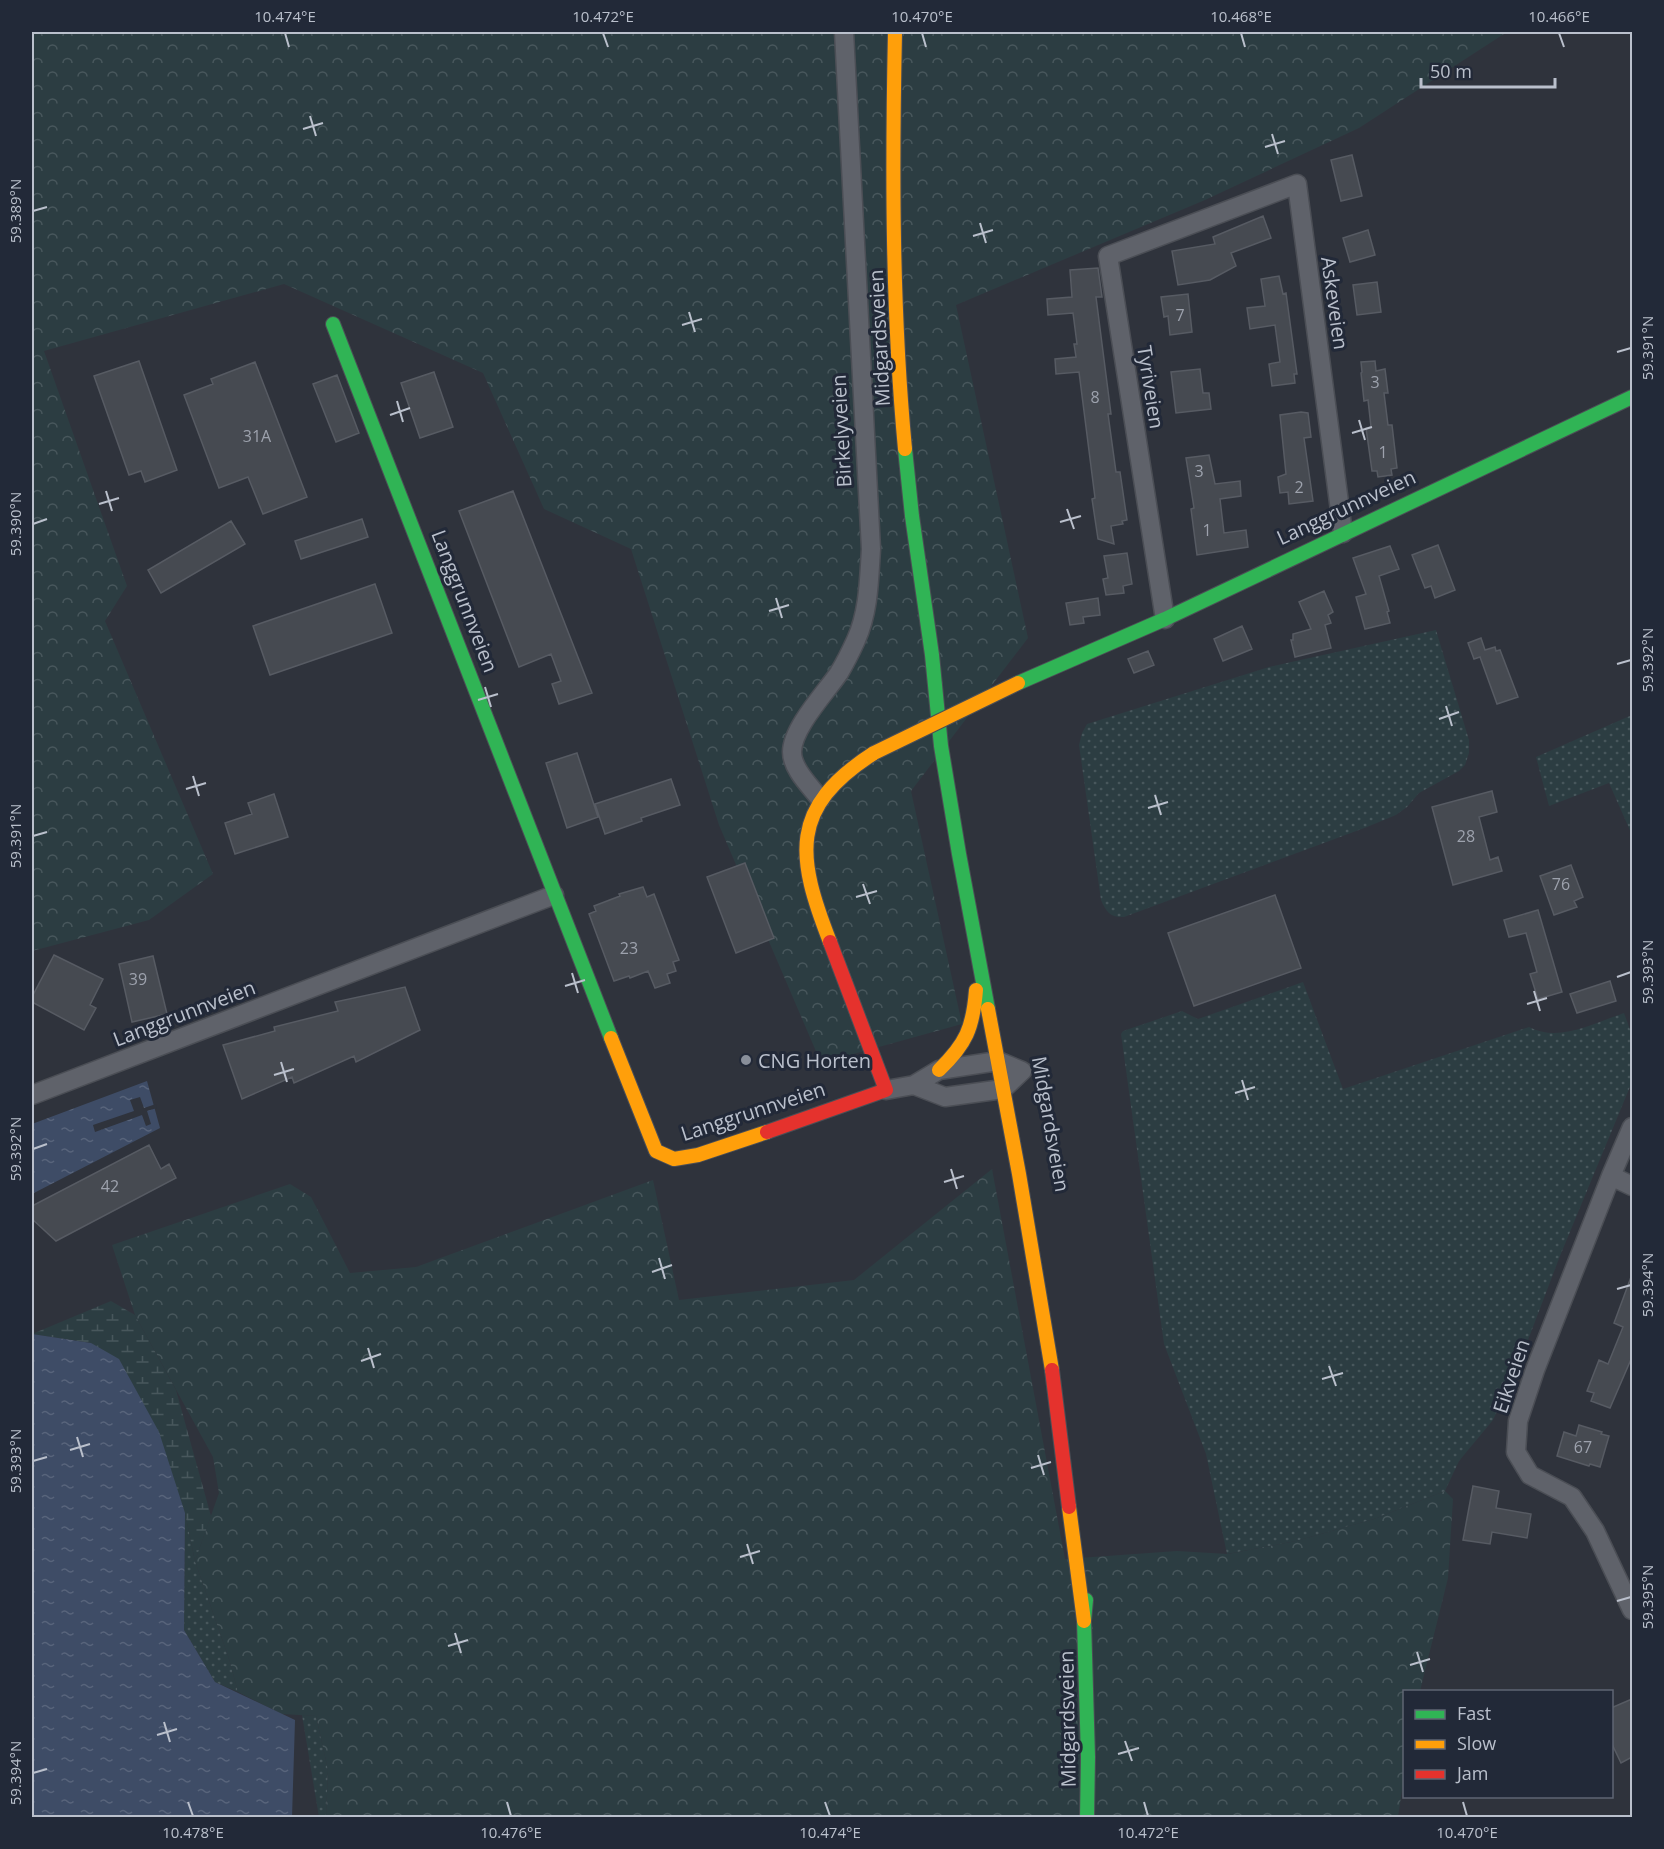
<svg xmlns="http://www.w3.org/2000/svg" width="1664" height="1849" font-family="'Open Sans',sans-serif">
<defs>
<pattern id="grass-dots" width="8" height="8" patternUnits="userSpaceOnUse" patternTransform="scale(1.5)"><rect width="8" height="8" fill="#2c3d42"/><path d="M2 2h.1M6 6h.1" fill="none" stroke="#48575c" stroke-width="1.8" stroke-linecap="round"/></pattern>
<pattern id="forest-crowns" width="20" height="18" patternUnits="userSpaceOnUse" patternTransform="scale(1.5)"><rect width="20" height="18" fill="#2c3d42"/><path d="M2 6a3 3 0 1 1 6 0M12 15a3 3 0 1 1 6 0" fill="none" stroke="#48575c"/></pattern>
<pattern id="wetland-marsh" width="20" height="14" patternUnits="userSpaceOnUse" patternTransform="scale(1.5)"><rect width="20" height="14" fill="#2c3d42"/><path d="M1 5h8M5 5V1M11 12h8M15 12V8" fill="none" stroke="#48575c"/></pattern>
<pattern id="water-ripples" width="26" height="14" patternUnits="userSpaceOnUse" patternTransform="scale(1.5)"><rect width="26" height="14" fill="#3e4c66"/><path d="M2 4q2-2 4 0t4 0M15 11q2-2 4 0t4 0" fill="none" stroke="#58647b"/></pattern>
</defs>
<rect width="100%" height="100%" fill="#2f333c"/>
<path fill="url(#grass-dots)" d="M1436,630L1469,740V753L1465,765L1459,771L1419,793L1407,807L1396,815L1367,827L1124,917C1111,918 1106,912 1101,900L1079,745L1082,733L1087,724L1269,667Z
M1632,715V835L1609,783L1549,806L1536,757Z
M1303,982L1343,1089L1529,1027C1559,1043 1594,1023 1624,1013L1632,1035V1082L1560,1256L1517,1369L1493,1420L1459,1461L1445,1491L1374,1519L1296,1541L1227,1554L1206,1454L1164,1344L1121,1034L1123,1031L1182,1011L1198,1019Z
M185,1513L195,1561L229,1659L238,1692L215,1682L184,1630Z
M302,1715L316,1716L328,1770L326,1817H319Z"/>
<path fill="url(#forest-crowns)" d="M32,32H1507L1359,128L1205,200L956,305L1028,638L911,791L962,1024L821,1063L719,825L631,549L544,509L483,373L284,284L44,351L127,586L105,621L213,874L149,920L32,951Z
M992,1169L1065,1559L1177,1551L1228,1554L1296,1541L1374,1519L1445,1491L1453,1499L1448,1578L1420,1691L1404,1692V1777L1398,1817H326L328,1770L316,1716L282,1714L238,1692L229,1659L195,1561L219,1493L213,1457L135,1315L112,1245L290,1184L311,1197L350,1273L416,1267L653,1180L679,1300L854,1280Z"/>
<path fill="url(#wetland-marsh)" d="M111,1301L135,1315L176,1390L211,1516L195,1561L185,1513L91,1343L32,1334Z"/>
<path fill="url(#water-ripples)" d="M147,1081L160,1128L32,1194V1124Z
M32,1334L91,1343L119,1359L159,1432L185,1513L184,1630L215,1682L295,1720L292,1817H32Z"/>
<path fill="#2f333c" d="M140,1097L144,1108L156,1104L157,1108L147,1111L151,1124L146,1126L142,1115L95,1132L93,1125L134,1111L130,1100Z"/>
<path fill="#464a51" stroke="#575b63" stroke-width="1.5" d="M1352,155L1362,196L1341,201L1331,160Z
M1263,216L1271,238L1231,253L1236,266L1210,280L1178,285L1172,251L1215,244L1213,237Z
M1368,230L1375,255L1350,262L1343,238Z
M1098,268L1102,297H1096L1111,414H1108L1116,472H1120L1127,520L1122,521L1123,524L1111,526L1114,544L1098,539L1092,499L1095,498L1079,372L1056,374L1055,359L1076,357L1074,344H1077L1073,313L1048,315L1047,299L1072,297L1070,270Z
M1279,276L1283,294L1286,293L1297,374H1294L1295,383L1272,386L1269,364L1280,362L1275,325L1250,329L1247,308L1265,306L1261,279Z
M1377,282L1381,312L1357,315L1353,285Z
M1188,294L1192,332L1170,335L1168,316L1164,317L1161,297Z
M139,361L177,470L145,482L141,471L129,475L94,376Z
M1375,361L1376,371L1385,369L1388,393H1384L1388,425H1392L1397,468L1391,469L1392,475L1378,477L1377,471H1372L1366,428L1371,427L1368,400L1364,401L1361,373L1362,372L1361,362Z
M255,362L307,497L263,514L248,477L219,488L184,395L213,384L211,379Z
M1200,369L1203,393H1209L1211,409L1176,413L1171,372Z
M434,372L453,427L420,438L401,383Z
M337,375L359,433L336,442L313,384Z
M1301,412L1308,413L1311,437L1304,438L1313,501L1289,504L1288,492L1280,493L1278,477L1286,474L1280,415Z
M1209,455L1215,484L1240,481L1241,496L1220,499L1224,533L1246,530L1248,547L1197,555L1191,509L1194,508L1186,458Z
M513,491L592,693L559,704L552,684L561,681L551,654L519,667L459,511Z
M362,519L368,537L301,559L295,541Z
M231,521L245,544L161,593L148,570Z
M1438,545L1455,590L1435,598L1431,586L1425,588L1412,555Z
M1390,546L1399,569L1379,576L1389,611L1387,612L1390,623L1365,629L1356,597L1366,594L1353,558Z
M1127,553L1132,584L1123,586L1124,593L1106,595L1103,579L1108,578L1104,556Z
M375,584L392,633L270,675L253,626Z
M1324,591L1333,612L1328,615L1331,623L1325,625L1331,648L1295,657L1291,640H1293V634L1311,629L1299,602Z
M1098,598L1100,615L1083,617L1084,623L1070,625L1066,603Z
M1242,626L1252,649L1223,661L1214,639Z
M1481,638L1485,650L1495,647L1496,651L1500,650L1518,697L1497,704L1480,657L1474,659L1468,643Z
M1148,651L1154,665L1134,673L1128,659Z
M577,753L598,817L567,828L546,763Z
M671,779L680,805L641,818L642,821L605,834L595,804Z
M1492,791L1497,812L1479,817L1490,860L1498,857L1502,871L1453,885L1432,807Z
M274,794L288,837L235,854L225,823L252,814L248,803Z
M745,863L774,938L736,953L707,877Z
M1571,865L1583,897L1574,901L1577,907L1554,915L1540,876Z
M643,887L647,897L654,894L679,960L673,962L676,971L667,974L670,983L655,988L648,971L630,978L629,976L614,981L589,914L596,911L594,906L620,896L619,894Z
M1275,895L1301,968L1194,1006L1168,933Z
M1538,910L1562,992L1538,999L1530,974L1537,972L1526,933L1509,937L1504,920Z
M54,955L103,979L90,1005L96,1008L84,1030L32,1002V997Z
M153,956L167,1014L132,1022L119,964Z
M1610,981L1616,1001L1577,1013L1570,994Z
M405,987L420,1030L356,1062L354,1056L294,1083L292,1077L242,1099L223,1045L275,1031L274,1027L338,1011L335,1002Z
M149,1145L161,1169L169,1164L176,1178L56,1241L32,1219V1206Z
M1631,1277L1632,1357L1610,1408L1591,1401L1594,1393L1587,1391L1599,1360L1608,1364L1623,1327L1614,1323Z
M1579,1425L1602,1432L1601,1434L1609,1436L1600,1467L1590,1464L1589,1466L1557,1456L1564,1432L1576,1436Z
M1473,1486L1499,1491L1496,1508L1531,1514L1527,1538L1492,1532L1490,1544L1463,1540Z
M1632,1699V1757L1621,1763L1611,1742V1708Z"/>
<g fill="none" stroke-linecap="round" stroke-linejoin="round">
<g stroke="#4b4e55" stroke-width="21">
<path id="street" d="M1165,619L1108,256L1297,184L1343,533
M820,799C811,787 792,769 792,752C792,728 826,692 839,673C845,663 851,651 856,640C869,611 869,579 871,549L844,32
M886,1090L914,1085L939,1070L998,1061L1022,1071L1003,1089L945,1097L914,1085
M32,1095L554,895
M1632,1127L1611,1176L1535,1370L1518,1421L1516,1452L1530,1475L1572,1497L1595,1531L1632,1610
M1611,1176L1632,1186"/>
</g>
<g stroke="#4b4e55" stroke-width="16">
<path id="fast" d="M333,324L611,1038
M905,449L912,516L932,655L941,746L959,854L988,1009
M1018,683L1165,619L1632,397
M1086,1600L1084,1621L1088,1757L1087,1818"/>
</g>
<g stroke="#4b4e55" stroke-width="16">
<path id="slow" d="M895,32C892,171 892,310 905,449
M830,942C797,857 788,808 874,753
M988,1009L1019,1174L1052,1370
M611,1038L656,1151L674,1159L698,1155L767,1132
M939,1070C966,1044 973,1028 976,990
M1069,1507L1084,1621"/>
</g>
<g stroke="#4b4e55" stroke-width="16">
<path id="jam" d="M767,1132L886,1090L830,942
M1052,1370L1069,1507"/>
</g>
<use href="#street" stroke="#5f626a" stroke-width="18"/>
<use href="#fast" stroke="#30b455" stroke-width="14"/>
<use href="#slow" stroke="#ff9f0a" stroke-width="14"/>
<use href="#jam" stroke="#e5322d" stroke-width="14"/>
<g stroke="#4b4e55" stroke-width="16" stroke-linecap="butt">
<path id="slow-bridge" d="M874,753L1018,683"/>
</g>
<use href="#slow-bridge" stroke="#ff9f0a" stroke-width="14"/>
</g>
<path fill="none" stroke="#bac0cc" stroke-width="2" d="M285,33L289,47M603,33L608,47M922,33L926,47M1241,33L1245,47M1559,33L1564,47M310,116L316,136M303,129L323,123M1272,134L1278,154M1265,147L1285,141M33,211L47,207M980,223L986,243M973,236L993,230M689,312L695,332M682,325L702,319M1617,352L1631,348M397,401L403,422M390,415L410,408M1359,420L1365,440M1352,433L1372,427M106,491L112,511M99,504L119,498M1067,509L1074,529M1060,522L1081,516M33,524L47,519M776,598L782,618M769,611L789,605M1617,664L1631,660M485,687L491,707M478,700L498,694M1446,706L1452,726M1439,719L1459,712M193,776L199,796M186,789L206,783M1155,795L1161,815M1148,808L1168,802M33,836L47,832M863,884L870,904M856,897L877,891M572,973L578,993M1617,977L1631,972M565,986L585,980M1534,991L1540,1011M1527,1004L1547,998M281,1062L287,1082M274,1075L294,1069M1242,1080L1248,1100M1235,1093L1255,1087M33,1149L47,1144M951,1169L957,1189M944,1182L964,1176M659,1258L665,1279M652,1272L672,1265M1617,1289L1631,1285M368,1348L374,1368M361,1361L381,1354M1329,1366L1336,1386M1322,1379L1343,1373M77,1437L83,1457M70,1450L90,1444M1038,1455L1044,1475M33,1461L47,1457M1031,1468L1051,1462M747,1544L753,1564M740,1557L760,1551M1617,1601L1631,1597M455,1633L461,1653M448,1646L468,1640M1417,1652L1423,1672M1410,1665L1430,1659M164,1722L170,1742M157,1735L177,1729M1125,1741L1132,1761M1118,1754L1139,1748M33,1773L47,1769M188,1802L193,1816M507,1802L511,1816M825,1802L830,1816M1144,1802L1148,1816M1463,1802L1467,1816"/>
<circle fill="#898f9a" stroke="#222938" stroke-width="2" cx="746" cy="1060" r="6"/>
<g text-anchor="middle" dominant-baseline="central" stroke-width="6" stroke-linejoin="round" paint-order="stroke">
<g font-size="16" fill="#9da2ad">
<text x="1180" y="315">7</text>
<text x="1375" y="382">3</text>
<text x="1095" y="397">8</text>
<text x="257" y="436">31A</text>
<text x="1383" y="452">1</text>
<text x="1199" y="471">3</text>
<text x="1299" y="487">2</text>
<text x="1207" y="530">1</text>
<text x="1466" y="836">28</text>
<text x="1561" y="884">76</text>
<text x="629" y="948">23</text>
<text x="138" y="979">39</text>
<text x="110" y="1186">42</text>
<text x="1583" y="1447">67</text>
</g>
<g font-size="20" fill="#bac0cc" stroke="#222938">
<text transform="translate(1335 303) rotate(82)">Askeveien</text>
<text transform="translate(879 338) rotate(-93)">Midgardsveien</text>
<text transform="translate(1151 387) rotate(81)">Tyriveien</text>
<text transform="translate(841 431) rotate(-93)">Birkelyveien</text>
<text transform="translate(1346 507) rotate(-25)">Langgrunnveien</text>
<text transform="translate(465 601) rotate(69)">Langgrunnveien</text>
<text transform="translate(184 1013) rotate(-21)">Langgrunnveien</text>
<text transform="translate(753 1111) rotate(-18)">Langgrunnveien</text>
<text transform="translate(1051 1124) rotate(80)">Midgardsveien</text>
<text transform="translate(1511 1376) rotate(-72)">Eikveien</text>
<text transform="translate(1067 1719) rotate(-91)">Midgardsveien</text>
</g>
<g font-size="20" fill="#bac0cc" stroke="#222938" text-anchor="start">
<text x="758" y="1060">CNG Horten</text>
</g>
</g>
<rect width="1664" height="1849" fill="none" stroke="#222938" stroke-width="66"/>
<rect x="1403" y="1690" width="210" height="108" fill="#222938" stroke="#5f6573" stroke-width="1.5"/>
<rect x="1415" y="1710" width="30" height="9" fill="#30b455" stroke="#5f6573" stroke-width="1.5"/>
<text x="1457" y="1720" font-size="18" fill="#bac0cc">Fast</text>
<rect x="1415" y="1740" width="30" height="9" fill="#ff9f0a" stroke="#5f6573" stroke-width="1.5"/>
<text x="1457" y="1750" font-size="18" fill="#bac0cc">Slow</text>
<rect x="1415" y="1770" width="30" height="9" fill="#e5322d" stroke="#5f6573" stroke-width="1.5"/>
<text x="1457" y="1780" font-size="18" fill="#bac0cc">Jam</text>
<path d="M1421 78v9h134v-9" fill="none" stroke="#bac0cc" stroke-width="3"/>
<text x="1430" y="78" font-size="18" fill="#bac0cc" stroke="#222938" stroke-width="4.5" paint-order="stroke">50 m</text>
<rect x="33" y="33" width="1598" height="1783" fill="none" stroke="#bac0cc" stroke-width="2"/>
<g font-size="15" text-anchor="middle" fill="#bac0cc">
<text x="285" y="22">10.474°E</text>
<text x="603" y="22">10.472°E</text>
<text x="922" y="22">10.470°E</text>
<text x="1241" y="22">10.468°E</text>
<text x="1559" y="22">10.466°E</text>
<text transform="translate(16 211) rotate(-90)" y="5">59.389°N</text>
<text transform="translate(1648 348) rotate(-90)" y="5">59.391°N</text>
<text transform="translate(16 524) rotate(-90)" y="5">59.390°N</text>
<text transform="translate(1648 660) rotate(-90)" y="5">59.392°N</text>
<text transform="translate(16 836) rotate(-90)" y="5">59.391°N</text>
<text transform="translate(1648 972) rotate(-90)" y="5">59.393°N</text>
<text transform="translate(16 1149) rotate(-90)" y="5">59.392°N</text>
<text transform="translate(1648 1285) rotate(-90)" y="5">59.394°N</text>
<text transform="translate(16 1461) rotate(-90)" y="5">59.393°N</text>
<text transform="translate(1648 1597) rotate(-90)" y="5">59.395°N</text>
<text transform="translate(16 1773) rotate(-90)" y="5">59.394°N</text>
<text x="193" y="1838">10.478°E</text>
<text x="511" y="1838">10.476°E</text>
<text x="830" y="1838">10.474°E</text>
<text x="1148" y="1838">10.472°E</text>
<text x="1467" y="1838">10.470°E</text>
</g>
</svg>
